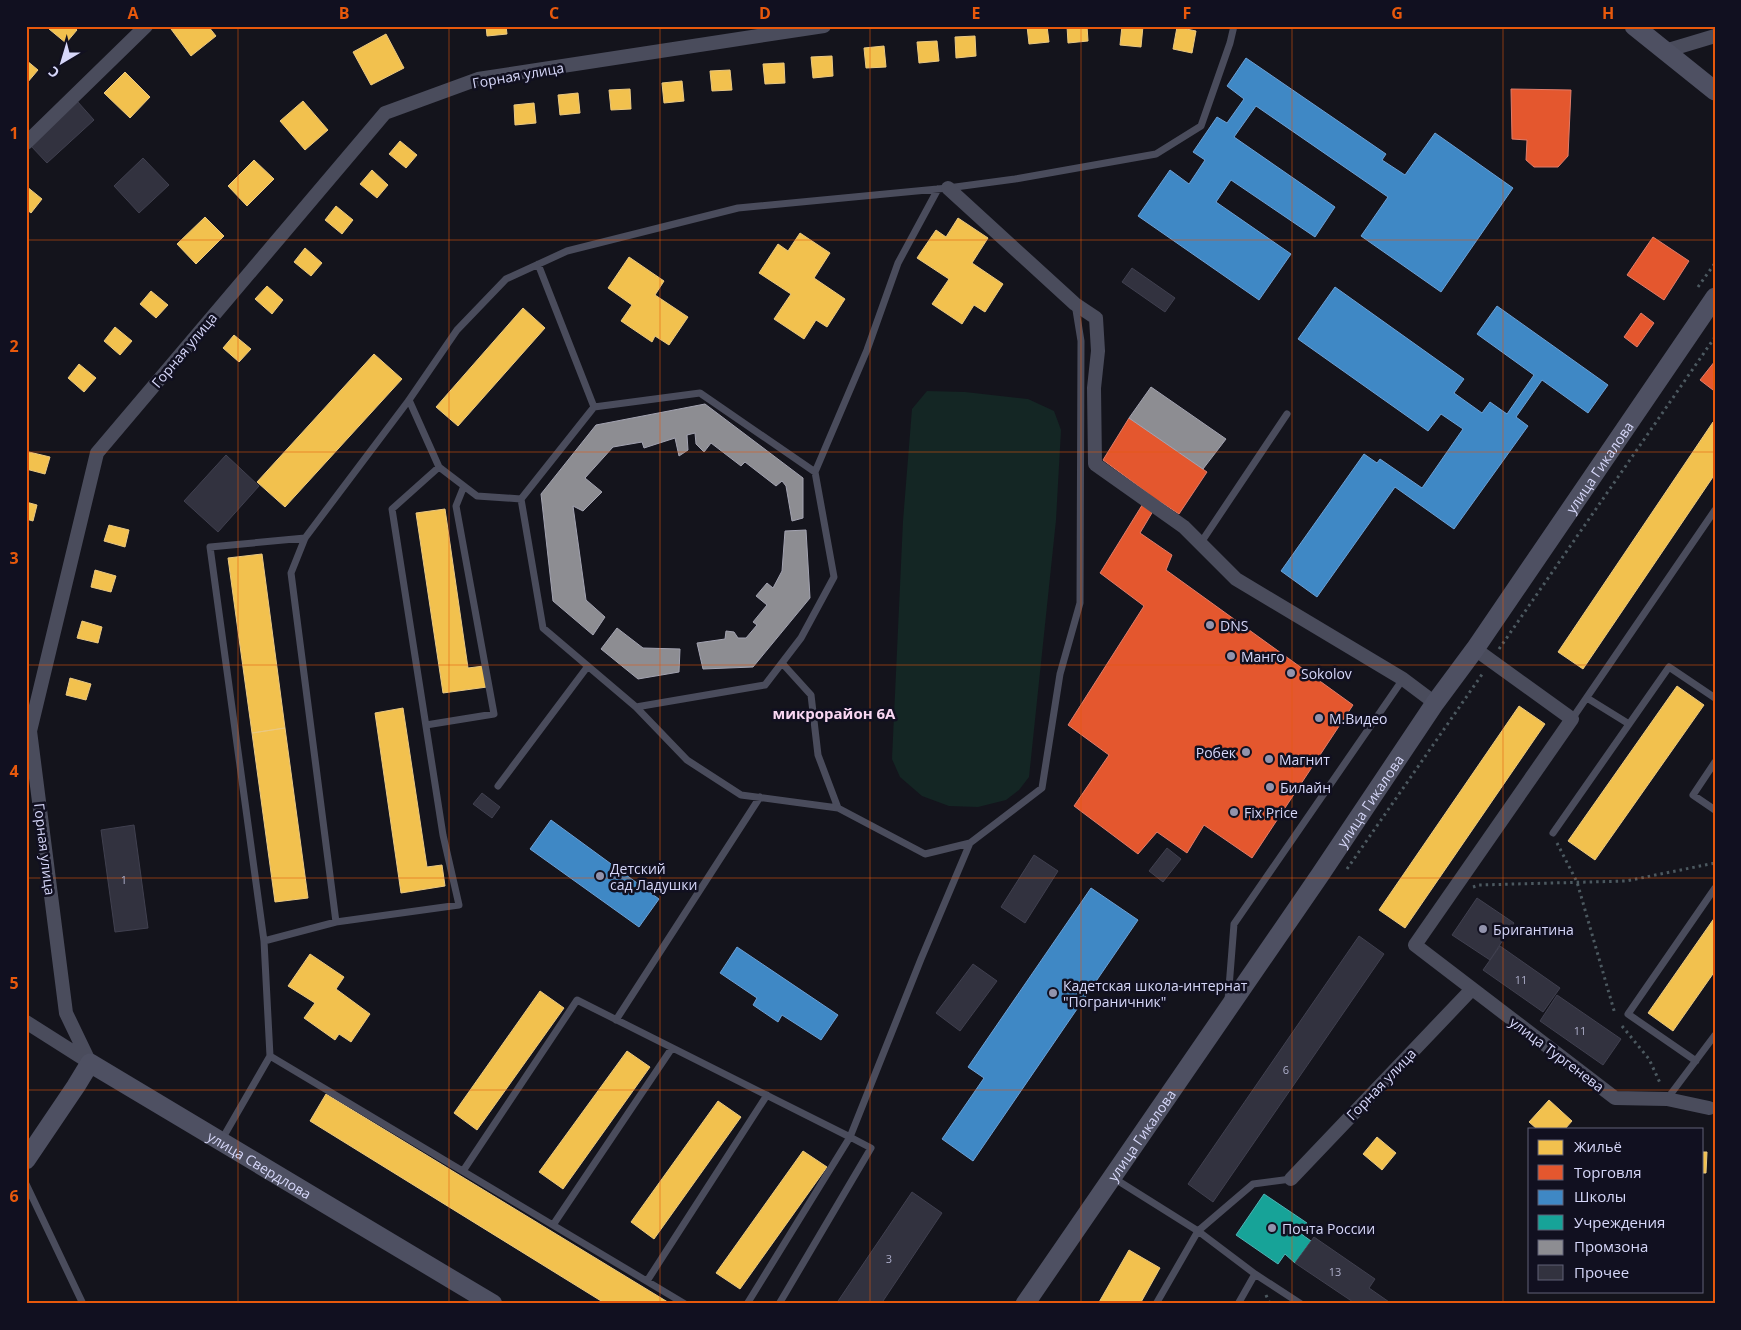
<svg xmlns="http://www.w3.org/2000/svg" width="1741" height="1330" font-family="'Open Sans',sans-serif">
<rect width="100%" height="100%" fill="#14141c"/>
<path fill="#142624" d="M927,391L965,392L1028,399L1054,411L1061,430L1056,520L1029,777L1019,790L1006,800L978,807L949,806L922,796L900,777L892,759L903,521L912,409Z"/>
<path fill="#f2c14e" stroke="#eac881" d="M52,26H73L77,30L66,43L49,29Z
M175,26H208L216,36L191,56L171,29Z
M486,26H506L507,34L487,36Z
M1027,26H1047L1049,42L1029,44Z
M1067,26H1087L1088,41L1068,43Z
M1122,26H1143L1141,47L1120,45Z
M1177,27L1196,31L1192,53L1173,49Z
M386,34L404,68L371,85L353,52Z
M975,36L976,56L956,58L955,37Z
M937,41L939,61L919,63L917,42Z
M884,46L886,67L866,68L864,48Z
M832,56L833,76L813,78L811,57Z
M26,60L38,70L27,83H26Z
M784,63L785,83L765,84L763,64Z
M730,70L732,90L712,91L710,71Z
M125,72L150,97L130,118L104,93Z
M682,81L684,101L664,103L662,83Z
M630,89L631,109L611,110L609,90Z
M578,93L580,113L560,115L558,95Z
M303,101L328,130L305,150L280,121Z
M534,103L536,123L515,125L514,105Z
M400,141L417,155L406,168L389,154Z
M254,160L274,179L247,206L228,186Z
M372,170L388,185L377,198L360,184Z
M26,186L42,199L31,213L26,209Z
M336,206L353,220L342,234L325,220Z
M205,217L224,236L196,264L177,244Z
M958,218L988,238L972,263L1003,284L985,312L974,305L962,324L932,304L949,279L917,258L936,230L946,237Z
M800,233L830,253L814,278L845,299L827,327L816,320L804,339L774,319L791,294L759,273L778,244L788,251Z
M305,248L322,263L311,276L294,262Z
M629,257L664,281L655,295L688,317L669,345L655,336L652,342L621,321L632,305L608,288Z
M267,286L283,300L272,314L255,299Z
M151,291L168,305L156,318L140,304Z
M523,308L545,328L458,426L436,407Z
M115,327L132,341L120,355L104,341Z
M234,335L251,349L239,362L223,348Z
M374,354L402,379L285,507L257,482Z
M79,364L96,378L84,392L68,378Z
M1713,422L1715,423V474L1583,669L1558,652Z
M29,452L50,457L45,474L26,469Z
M26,502L37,505L33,521L26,519Z
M445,509L468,668L484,666L487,687L443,693L416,513Z
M109,525L129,530L125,547L104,541Z
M262,554L285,728L252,733L228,558Z
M95,570L116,576L111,592L91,587Z
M82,621L102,627L98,643L77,638Z
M70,678L91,684L86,700L66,695Z
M1677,686L1704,705L1595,860L1568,841Z
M1519,706L1545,724L1405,928L1379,910Z
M403,708L427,867L442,865L445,886L401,893L375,713Z
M285,728L308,898L275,902L252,733Z
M1715,917V971L1673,1031L1648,1013Z
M310,954L344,977L336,989L370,1014L351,1042L339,1034L335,1040L304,1018L315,1003L288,986Z
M540,991L564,1008L477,1130L454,1113Z
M627,1051L650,1067L563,1189L539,1172Z
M326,1094L671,1304H606L310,1121Z
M1549,1100L1572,1121L1565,1129H1537L1529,1122Z
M718,1101L741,1117L654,1239L631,1222Z
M1377,1137L1396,1153L1382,1170L1363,1154Z
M803,1151L827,1167L740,1289L716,1273Z
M1702,1152H1707L1706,1173H1702Z
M1129,1250L1160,1268L1140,1304H1098Z"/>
<path fill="#e4572e" stroke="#e07d6b" d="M1511,89L1571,90L1568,156L1558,167H1534L1526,160L1527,140L1512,139Z
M1653,237L1689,261L1664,300L1627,275Z
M1641,313L1654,323L1637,347L1624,337Z
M1715,361V388L1713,390L1700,380Z
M1129,418L1207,472L1179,514L1159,501L1140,533L1172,555L1166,570L1353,705L1252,858L1204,825L1187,853L1157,832L1138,854L1074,806L1109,755L1068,725L1144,606L1100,573L1149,494L1103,460Z"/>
<path fill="#3f88c5" stroke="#6ca0d5" d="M1246,58L1386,154L1382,160L1405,175L1435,133L1513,188L1441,292L1361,236L1388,197L1256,106L1234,137L1335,207L1315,237L1231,180L1216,202L1291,254L1259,300L1138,216L1170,170L1189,184L1205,160L1193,152L1217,117L1227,123L1244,99L1227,86Z
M1335,287L1464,379L1454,393L1482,413L1490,402L1507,414L1534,375L1477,334L1497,306L1608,385L1588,413L1542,380L1516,417L1528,426L1454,529L1395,487L1317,597L1281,571L1364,454L1377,463L1380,459L1422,488L1463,429L1441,414L1428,431L1298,339Z
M551,820L659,899L639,927L530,849Z
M1091,888L1138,920L973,1161L942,1139L984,1078L968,1067Z
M737,947L838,1015L821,1040L782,1015L778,1022L753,1005L757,998L720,973Z"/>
<path fill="#17a398" stroke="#50b3b5" d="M1264,1194L1307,1223L1300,1233L1311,1241L1295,1263L1285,1254L1278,1264L1236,1235Z"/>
<path fill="#8d8d92" stroke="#a3a3b1" d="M1151,387L1226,439L1203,469L1129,418Z
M705,404L803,478V518L792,521L786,486L782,481L776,486L745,462L741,466L711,443L704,452L696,444L695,433L687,435L688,450L679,456L675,438L644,448L642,442L613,447L585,478L602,492L583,511L573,506L586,600L605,617L593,635L553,601L541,494L596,425Z
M806,530L810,598L753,667L703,669L697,643L725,639L726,631L734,632L738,638H746L757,625L753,622L767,605L756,596L767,583L773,588L782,571L785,531Z
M617,628L643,648L680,649L679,672L638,679L601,649Z"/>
<path fill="#32323f" stroke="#40404f" d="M77,101L94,120L47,163L30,145Z
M143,158L169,185L139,213L114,186Z
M1132,268L1175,298L1165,312L1122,282Z
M226,455L259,486L218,532L184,501Z
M482,793L500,807L492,818L473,804Z
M134,825L148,928L115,932L101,830Z
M1167,848L1181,859L1163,882L1149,871Z
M1034,855L1058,871L1025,923L1001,907Z
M1477,898L1514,923L1490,960L1452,935Z
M1359,936L1384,954L1213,1202L1188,1184Z
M1500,946L1560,988L1543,1012L1483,970Z
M973,964L997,981L960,1031L936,1013Z
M1557,995L1621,1039L1603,1065L1540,1021Z
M912,1192L942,1213L881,1304H836Z
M1314,1237L1375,1279L1369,1288L1392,1304H1356L1295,1263Z"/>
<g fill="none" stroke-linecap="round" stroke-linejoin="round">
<path stroke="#4c5960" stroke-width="3" stroke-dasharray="2.5 4" stroke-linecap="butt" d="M1698,287L1715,263
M1499,649L1715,337
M1557,843L1577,882L1615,1014
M1347,869L1483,673
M1473,887L1479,885L1626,881L1715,863
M1622,1026L1649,1059L1661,1085
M1266,1295L1270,1304"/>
<path stroke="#4a4c5c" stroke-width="7" d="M538,264L594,407
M409,400L439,467L477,496L521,499
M815,472L700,393L594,407L521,499L543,628L636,707L765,685L801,638L834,577L815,472L867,350L898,263L938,189
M1200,544L1287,414
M782,663L811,695L818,755L838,808L925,854L970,843
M1587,698L1629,724
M636,707L687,760L741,795L838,808
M1572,719L1715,510
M426,725L494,714L456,506L464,486
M1715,762L1693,795L1715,810
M498,786L588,666
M1553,833L1669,667L1715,698
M336,922L291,573L305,538L409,400L457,330L506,279L567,251L738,208L948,188L1015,179L1156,154L1201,126L1230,43L1234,26
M264,941L210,547L305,538
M1228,1000L1234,924L1403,679
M616,1020L760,797
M270,1056L685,1304
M1696,1061L1628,1014L1715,888
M1667,1099L1715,1035
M221,1141L270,1056L264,941L336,922L459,905L443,835L392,509L439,467
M463,1171L577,1000L850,1137L747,1304
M1112,1177L1198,1231L1255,1274L1301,1304
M26,1184L83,1304
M553,1225L672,1048
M647,1281L767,1095
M779,1304L871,1148L850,1137L921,959L970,843L1042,788L1060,674L1080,603L1081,341L1075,304
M1156,1304L1198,1231L1253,1184L1291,1179
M1238,1304L1255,1274"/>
<path stroke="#4a4c5c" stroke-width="14" d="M1665,51L1715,36
M26,143L146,26
M948,188L1075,304L1096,318L1098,351L1094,388L1095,464L1184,527L1236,579L1403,679L1435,703
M1475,649L1572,719L1415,945L1615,1098L1667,1099L1709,1108
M26,1022L89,1062
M90,1063L66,1013L30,731L97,453L385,113L478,79L824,26
M1291,1179L1472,989"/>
<g stroke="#4e5062" stroke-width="19">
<path d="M1634,26L1715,91"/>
<path id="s1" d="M26,1160L76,1086L90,1063L493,1304"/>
<path id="s2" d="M1025,1304L1320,875L1435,703L1475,649L1715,297"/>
</g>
</g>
<path fill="none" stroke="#e8590c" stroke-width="1" stroke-opacity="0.55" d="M238,26V1304M449,26V1304M660,26V1304M870,26V1304M1081,26V1304M1292,26V1304M1503,26V1304M26,240H1715M26,452H1715M26,665H1715M26,878H1715M26,1090H1715"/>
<g fill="#9293ac" stroke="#111020" stroke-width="2">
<circle cx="1210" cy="625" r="5"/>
<circle cx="1231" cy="656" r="5"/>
<circle cx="1291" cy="673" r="5"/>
<circle cx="1319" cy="718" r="5"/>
<circle cx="1246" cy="752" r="5"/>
<circle cx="1269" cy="759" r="5"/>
<circle cx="1270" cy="787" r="5"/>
<circle cx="1234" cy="812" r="5"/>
<circle cx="600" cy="876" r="5"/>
<circle cx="1483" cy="929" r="5"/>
<circle cx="1053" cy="993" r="5"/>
<circle cx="1272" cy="1228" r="5"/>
</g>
<g text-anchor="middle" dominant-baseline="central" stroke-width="5" stroke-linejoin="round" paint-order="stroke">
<g font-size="11" fill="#adaeca">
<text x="124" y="879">1</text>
<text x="1521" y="979">11</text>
<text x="1580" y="1030">11</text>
<text x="1286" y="1069">6</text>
<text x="889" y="1258">3</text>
<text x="1335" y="1271">13</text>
</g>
<g font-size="14" fill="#d6d7f9" stroke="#111020">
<text transform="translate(518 75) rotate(-10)">Горная улица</text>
<text transform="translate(184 350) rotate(-50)">Горная улица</text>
<text stroke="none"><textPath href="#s2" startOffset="1015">улица Гикалова</textPath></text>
<text stroke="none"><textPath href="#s2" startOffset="610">улица Гикалова</textPath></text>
<text transform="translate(45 849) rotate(83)">Горная улица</text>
<text transform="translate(1557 1054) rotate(37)">улица Тургенева</text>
<text transform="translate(1381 1084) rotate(-46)">Горная улица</text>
<text stroke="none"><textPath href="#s2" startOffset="205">улица Гикалова</textPath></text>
<text stroke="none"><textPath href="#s1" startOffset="314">улица Свердлова</textPath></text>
</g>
<g font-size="14" fill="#d6d7f9" stroke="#111020" text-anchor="start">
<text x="1220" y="625">DNS</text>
<text x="1241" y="656">Манго</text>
<text x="1301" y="673">Sokolov</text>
<text x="1329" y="718">М.Видео</text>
<text x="1236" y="752" text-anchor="end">Робек</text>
<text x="1279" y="759">Магнит</text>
<text x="1280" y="787">Билайн</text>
<text x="1244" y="812">Fix Price</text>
<text x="610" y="868">Детский<tspan x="610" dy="16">сад Ладушки</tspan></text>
<text x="1493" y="929">Бригантина</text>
<text x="1063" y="985">Кадетская школа-интернат<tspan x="1063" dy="16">"Пограничник"</tspan></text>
<text x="1282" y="1228">Почта России</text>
</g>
<g font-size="15" font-weight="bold" fill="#f9d7f2" stroke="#111020">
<text x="834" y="713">микрорайон 6А</text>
</g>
</g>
<rect width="1741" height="1330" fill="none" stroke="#111020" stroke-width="55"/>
<rect x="1528" y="1128" width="175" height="165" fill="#111020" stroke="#606077"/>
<rect x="1538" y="1140" width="25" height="15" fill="#f2c14e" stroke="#606077"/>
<text x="1574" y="1152" font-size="15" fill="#d6d7f9">Жильё</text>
<rect x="1538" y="1165" width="25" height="15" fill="#e4572e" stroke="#606077"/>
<text x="1574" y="1178" font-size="15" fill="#d6d7f9">Торговля</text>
<rect x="1538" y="1190" width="25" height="15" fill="#3f88c5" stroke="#606077"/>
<text x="1574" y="1202" font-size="15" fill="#d6d7f9">Школы</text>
<rect x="1538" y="1215" width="25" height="15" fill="#17a398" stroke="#606077"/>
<text x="1574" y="1228" font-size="15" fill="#d6d7f9">Учреждения</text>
<rect x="1538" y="1240" width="25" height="15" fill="#8d8d92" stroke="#606077"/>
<text x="1574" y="1252" font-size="15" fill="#d6d7f9">Промзона</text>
<rect x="1538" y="1265" width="25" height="15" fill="#32323f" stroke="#606077"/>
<text x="1574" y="1278" font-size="15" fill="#d6d7f9">Прочее</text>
<g transform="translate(62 62) rotate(218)" stroke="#111020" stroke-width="4" paint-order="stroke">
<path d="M0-4L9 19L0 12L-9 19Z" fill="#d6d7f9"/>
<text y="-8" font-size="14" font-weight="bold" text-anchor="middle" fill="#d6d7f9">С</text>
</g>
<rect x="28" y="28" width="1686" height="1274" fill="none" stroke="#e8590c" stroke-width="2"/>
<g font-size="16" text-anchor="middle" font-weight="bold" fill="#e8590c">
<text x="133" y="19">A</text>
<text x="344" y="19">B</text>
<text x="554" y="19">C</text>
<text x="765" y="19">D</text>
<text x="976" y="19">E</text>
<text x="1187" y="19">F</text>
<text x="1397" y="19">G</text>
<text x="1608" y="19">H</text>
<text x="14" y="139">1</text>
<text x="14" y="352">2</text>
<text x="14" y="564">3</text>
<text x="14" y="777">4</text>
<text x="14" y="989">5</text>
<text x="14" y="1202">6</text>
</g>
</svg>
